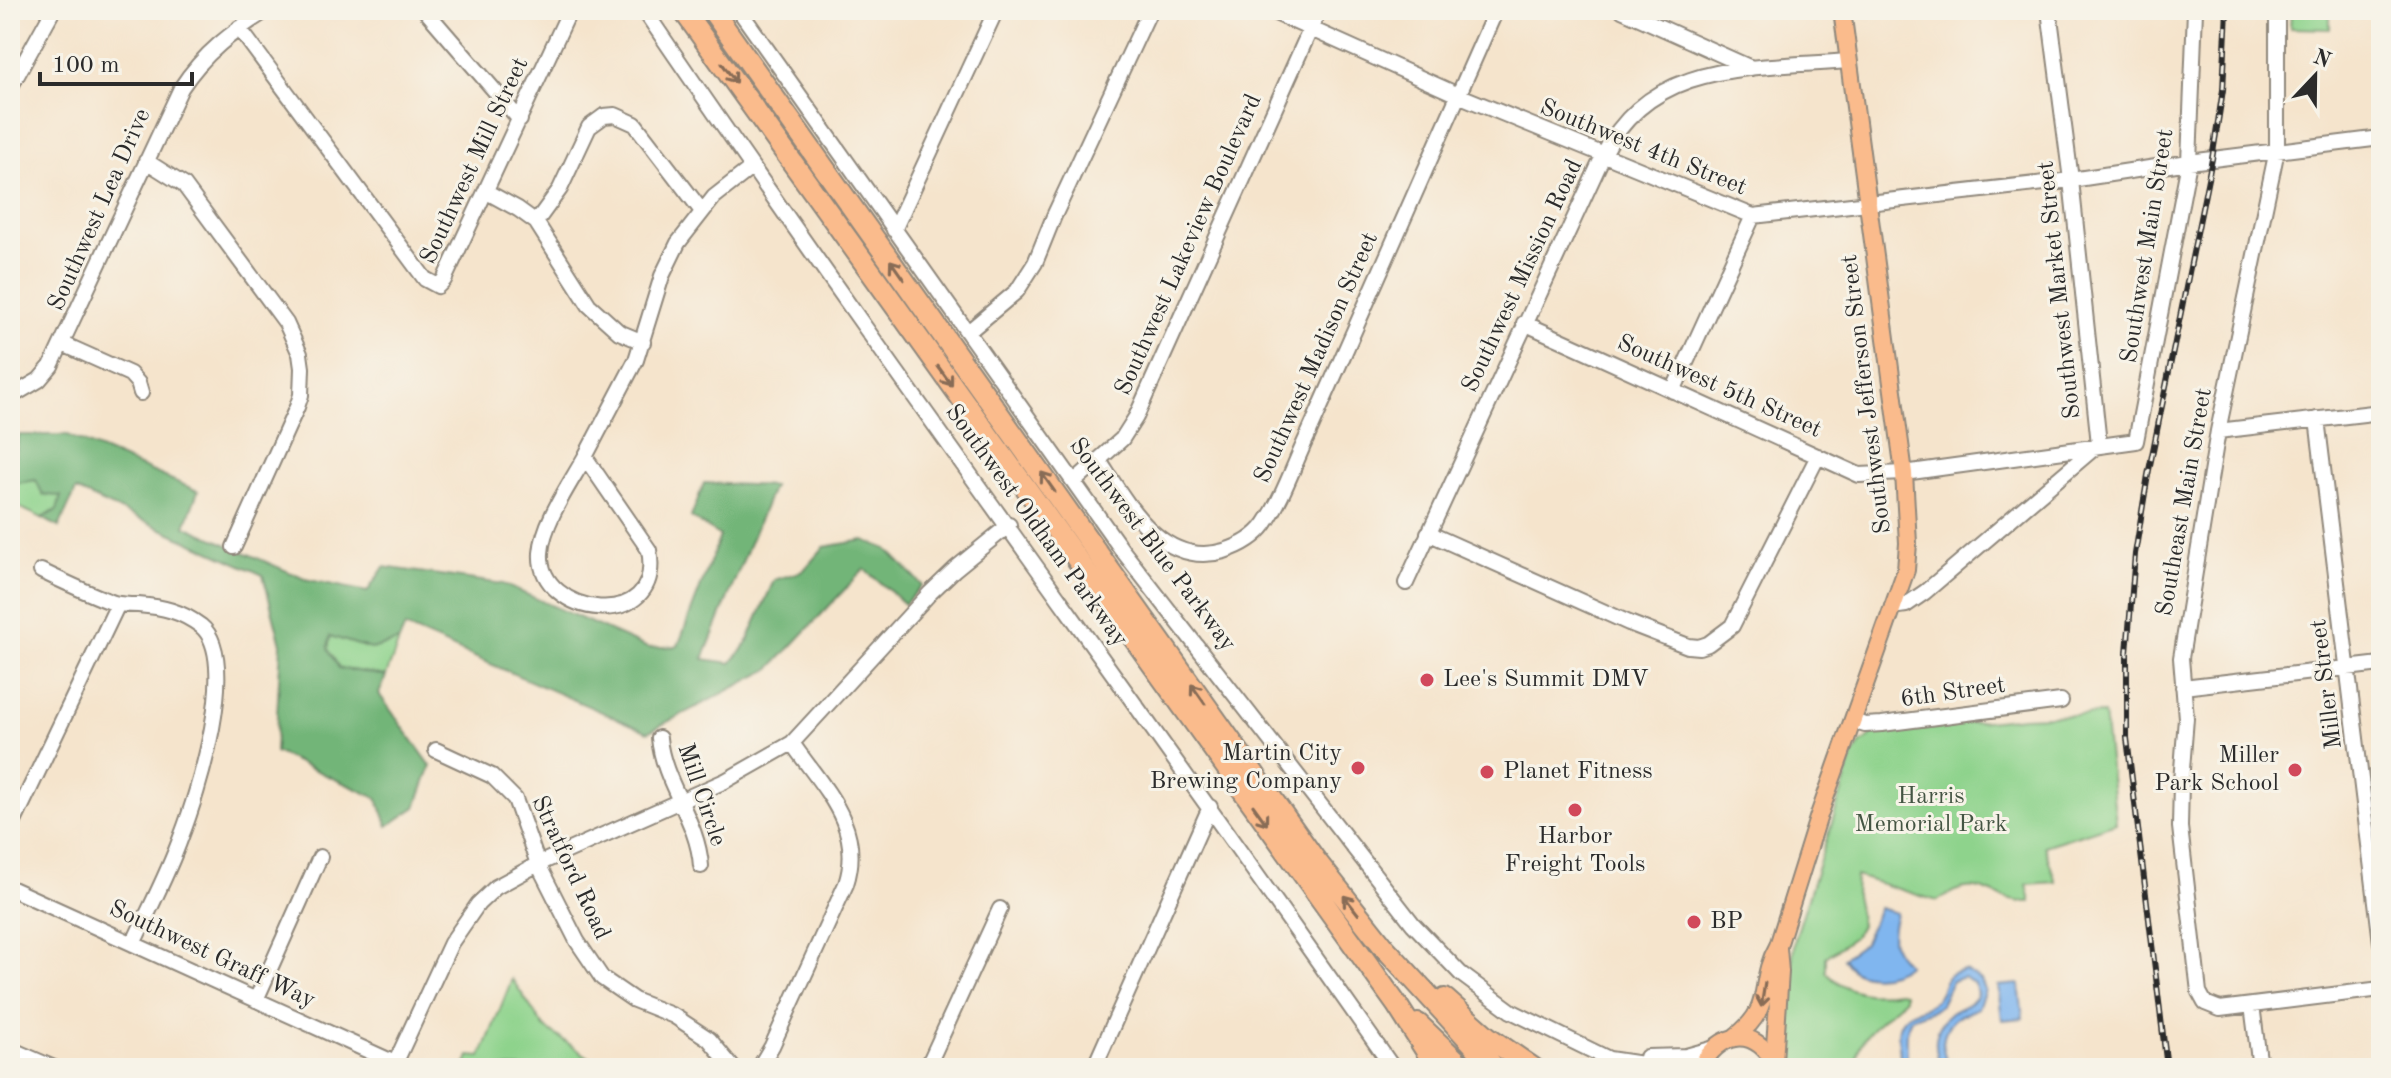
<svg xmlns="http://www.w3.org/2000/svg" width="2391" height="1078" font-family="'Old Standard TT',serif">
<rect width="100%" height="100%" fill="#f7f3e8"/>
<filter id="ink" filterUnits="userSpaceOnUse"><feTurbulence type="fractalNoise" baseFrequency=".0125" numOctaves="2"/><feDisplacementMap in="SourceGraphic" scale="16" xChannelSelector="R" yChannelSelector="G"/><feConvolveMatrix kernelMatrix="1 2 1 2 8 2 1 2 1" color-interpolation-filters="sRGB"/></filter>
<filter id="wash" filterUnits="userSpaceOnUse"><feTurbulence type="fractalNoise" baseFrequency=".006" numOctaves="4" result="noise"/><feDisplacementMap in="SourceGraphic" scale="32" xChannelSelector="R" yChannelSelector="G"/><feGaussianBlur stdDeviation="1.8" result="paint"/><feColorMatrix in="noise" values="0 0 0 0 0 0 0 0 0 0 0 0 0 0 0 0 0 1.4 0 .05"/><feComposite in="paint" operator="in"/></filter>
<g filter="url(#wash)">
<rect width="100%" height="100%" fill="#f5e4cc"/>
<path fill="#8ed38c" stroke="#5c7f5c" stroke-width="2" d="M2291,11L2330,12V29L2290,28Z
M37,480L61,496L57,510L42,518L10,503V484Z
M330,636L371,649L399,641L386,676L339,668L328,649Z
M2104,714L2116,823L2044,846L2056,882L2027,884L2031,902C1988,904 1983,869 1937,901L1856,876L1855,896L1861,925L1854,937L1826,957V972C1846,994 1871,996 1899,992L1904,993V999C1886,1018 1852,1037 1857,1068H1788L1785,1053L1787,999L1795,939L1853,756L1860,744L1875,733L2023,717Z
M512,979L544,1027L605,1068H464L470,1056L481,1057Z"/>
<path fill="#72b578" stroke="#4e7052" stroke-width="2" d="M19,435H67L198,491L185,526L305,579L367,592L384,567L503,584L648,648L678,646L720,536L691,517L704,483L773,486L703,659L731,663L746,645L774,580L803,571L824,547L864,540L887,549L922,585L905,604L864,569L770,669L648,732L405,627L399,641L371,649L330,636L328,649L339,668L386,676L379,694L431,766L416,807L388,826L377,798L275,752L281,644L263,575L76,490L59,527L42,518L57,510L61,496L43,495L36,480L10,484Z"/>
<path fill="#80b6ef" stroke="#56708d" stroke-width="2" d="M1879,908L1896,913C1890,935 1889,950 1908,964C1889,979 1855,982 1843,958L1864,943Z
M1965,970L1981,980L1985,990L1978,1008C1972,1011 1965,1013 1959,1016C1940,1028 1939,1051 1951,1068H1943C1932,1050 1933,1027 1951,1013C1961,1006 1972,1006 1977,994L1975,984L1963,977L1952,981L1941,1004L1935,1009L1911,1018C1902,1035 1911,1050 1904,1068H1898C1904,1052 1894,1038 1900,1024C1908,1007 1926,1012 1936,999C1948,985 1940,973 1965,970Z
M2019,984L2023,1018L2002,1020L1998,986Z"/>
</g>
<g filter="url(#ink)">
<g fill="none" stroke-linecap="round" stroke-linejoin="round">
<g stroke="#90887c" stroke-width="18">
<path id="minor" d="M425,10L520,120
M644,10C887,367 1146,714 1393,1068
M739,10L1122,550L1413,924L1461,974L1511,1011L1609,1059L1669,1068
M1269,10L1458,95L1753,216L2071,180L2189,162L2381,138
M1622,10L1751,68
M2277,10V150L2218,431L2181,658L2186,718L2181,782L2180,827L2199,992L2205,1003L2220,1009L2381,989
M239,28L425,279L438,286L444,280L570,10
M10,88L53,10
M146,161L184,185L286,323L300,354L302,368L301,395L297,407L234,547
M487,192L518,209L536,222L589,305L619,332L643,342
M536,222L560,189L589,127L604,116L615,115L635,124L701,210
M894,230L996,10
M1524,323L1859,475L1904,473L2136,441L2189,162L2195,10
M968,332L1017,291L1035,263L1054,216L1150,10
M63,344L130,374L138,383L141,393
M1673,391L1753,216
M10,397L39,380L51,366L181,88C204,53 232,32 267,10
M2317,419L2381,943
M2218,431L2381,412
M585,457L649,550C665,635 537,617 541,553C543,522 570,484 585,457Z
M585,457L636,360L662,276L678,243L714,197L751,168
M1100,462C1128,505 1163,569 1224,551C1240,546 1255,538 1265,524C1283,498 1294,464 1308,435L1496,10
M1075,481L1122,439L1136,417L1319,10
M1428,533L1629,623L1688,646L1699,647L1708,644L1732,626L1818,456
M41,571C65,582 89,594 114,603C122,605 130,605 138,605C163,607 181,611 201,626C241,658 197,796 181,837C168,874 149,909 133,944
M1406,583L1603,156C1651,58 1755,69 1849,61
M1892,607L1906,605L1925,592L2099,444L2071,180L2049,10
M2183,687L2381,664
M1852,721L1865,725L1882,724L2061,701
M659,738C663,783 698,820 701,866
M436,750L492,776L515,799L538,864L577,941L602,978L634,1000L674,1016L709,1039L733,1068
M10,830L118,604
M10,888L395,1063
M256,1000L320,857
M2252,1005L2260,1068
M10,1049L54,1068
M1647,1057L1686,1056L1715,1048
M393,1068L451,943L478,904L496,887L538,864L725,781L792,743L930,593L955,569L1009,525
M759,1068L772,1046L846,884C865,826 822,787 792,743
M927,1068L1000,909
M1094,1068L1210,807"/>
</g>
<g stroke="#90887c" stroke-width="20">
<path id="major" d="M1735,1037C1776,1006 1756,985 1778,946L1819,815L1906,570L1908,543L1904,473L1842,10
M1774,1061L1780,972L1778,948
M1700,1068C1720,1032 1752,1025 1775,1063"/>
</g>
<g stroke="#90887c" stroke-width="24">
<path id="highway" d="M683,10L1397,1005L1437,1068
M712,10L1316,861L1384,947L1495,1068
M1445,999L1488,1037L1533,1068
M1418,1024L1464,1068"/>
</g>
<use href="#minor" stroke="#fff" stroke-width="14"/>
<use href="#major" stroke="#fabb8c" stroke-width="16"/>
<use href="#highway" stroke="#fabb8c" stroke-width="20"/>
<g stroke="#2b2b2b" stroke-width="6">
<path id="rail" d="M2167,1068L2127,738V653L2135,554L2148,475L2212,159L2223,90L2227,10"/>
</g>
<use href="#rail" stroke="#f7f3e8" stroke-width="3" stroke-dasharray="9" stroke-linecap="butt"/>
</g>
<defs><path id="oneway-shaft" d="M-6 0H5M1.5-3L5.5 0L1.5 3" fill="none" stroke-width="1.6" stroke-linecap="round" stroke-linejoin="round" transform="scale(2)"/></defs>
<g stroke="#886c57">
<use href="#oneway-shaft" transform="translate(729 73) rotate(54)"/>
<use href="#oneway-shaft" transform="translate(897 270) rotate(-125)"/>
<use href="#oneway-shaft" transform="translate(945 376) rotate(54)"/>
<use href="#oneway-shaft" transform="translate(1048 482) rotate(-125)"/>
<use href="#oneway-shaft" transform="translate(1198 694) rotate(-125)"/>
<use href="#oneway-shaft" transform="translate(1260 815) rotate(54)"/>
<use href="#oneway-shaft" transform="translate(1351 905) rotate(-128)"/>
<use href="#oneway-shaft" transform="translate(1763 995) rotate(99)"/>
</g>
</g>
<g fill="#d1495b" stroke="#f7f3e8" stroke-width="3">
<circle cx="1427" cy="680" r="8"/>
<circle cx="1358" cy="768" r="8"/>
<circle cx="2295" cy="770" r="8"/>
<circle cx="1487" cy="772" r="8"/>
<circle cx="1575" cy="810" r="8"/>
<circle cx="1694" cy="922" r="8"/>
</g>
<g text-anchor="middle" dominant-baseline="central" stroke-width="6" stroke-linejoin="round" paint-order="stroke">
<g font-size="24" fill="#2b2b2b" stroke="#f7f3e8">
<text transform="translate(1643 148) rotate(22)">Southwest 4th Street</text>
<text transform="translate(475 161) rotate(-65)">Southwest Mill Street</text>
<text transform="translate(100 210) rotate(-66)">Southwest Lea Drive</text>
<text transform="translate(1189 245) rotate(-66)">Southwest Lakeview Boulevard</text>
<text transform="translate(2148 246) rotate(-81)">Southwest Main Street</text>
<text transform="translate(1523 276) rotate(-65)">Southwest Mission Road</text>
<text transform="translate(2060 290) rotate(-96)">Southwest Market Street</text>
<text transform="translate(1317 358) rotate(-66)">Southwest Madison Street</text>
<text transform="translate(1719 387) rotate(24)">Southwest 5th Street</text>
<text transform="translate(1867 394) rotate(-97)">Southwest Jefferson Street</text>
<text transform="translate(2185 502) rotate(-80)">Southeast Main Street</text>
<text transform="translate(1036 526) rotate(54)">Southwest Oldham Parkway</text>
<text transform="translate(1152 545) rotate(53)">Southwest Blue Parkway</text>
<text transform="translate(2327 684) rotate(-97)">Miller Street</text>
<text transform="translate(1953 693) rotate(-8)">6th Street</text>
<text transform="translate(701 795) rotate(71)">Mill Circle</text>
<text transform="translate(570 868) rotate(65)">Stratford Road</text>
<text transform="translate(212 955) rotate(25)">Southwest Graff Way</text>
</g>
<g font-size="24" fill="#2b2b2b" stroke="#f7f3e8" text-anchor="start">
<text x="1443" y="680">Lee's Summit DMV</text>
<text x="1342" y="754" text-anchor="end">Martin City<tspan x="1342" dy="28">Brewing Company</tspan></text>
<text x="2279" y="756" text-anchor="end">Miller<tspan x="2279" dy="28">Park School</tspan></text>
<text x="1503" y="772">Planet Fitness</text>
<text x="1575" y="837" text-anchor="middle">Harbor<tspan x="1575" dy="28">Freight Tools</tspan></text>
<text x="1710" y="922">BP</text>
</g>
<g font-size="24" fill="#445543" stroke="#f7f3e8">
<text x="1931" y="797">Harris<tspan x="1931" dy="28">Memorial Park</tspan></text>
</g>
</g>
<rect width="2391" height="1078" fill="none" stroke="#f7f3e8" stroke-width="40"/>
<g transform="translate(2315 76) rotate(22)" stroke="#f7f3e8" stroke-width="6" paint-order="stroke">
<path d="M0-6L14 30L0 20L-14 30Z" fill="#2b2b2b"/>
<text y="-12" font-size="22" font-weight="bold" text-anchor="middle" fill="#2b2b2b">N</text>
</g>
<path d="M40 72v12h152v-12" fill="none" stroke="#2b2b2b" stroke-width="4"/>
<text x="52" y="72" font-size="24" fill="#2b2b2b" stroke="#f7f3e8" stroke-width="6" paint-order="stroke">100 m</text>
</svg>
